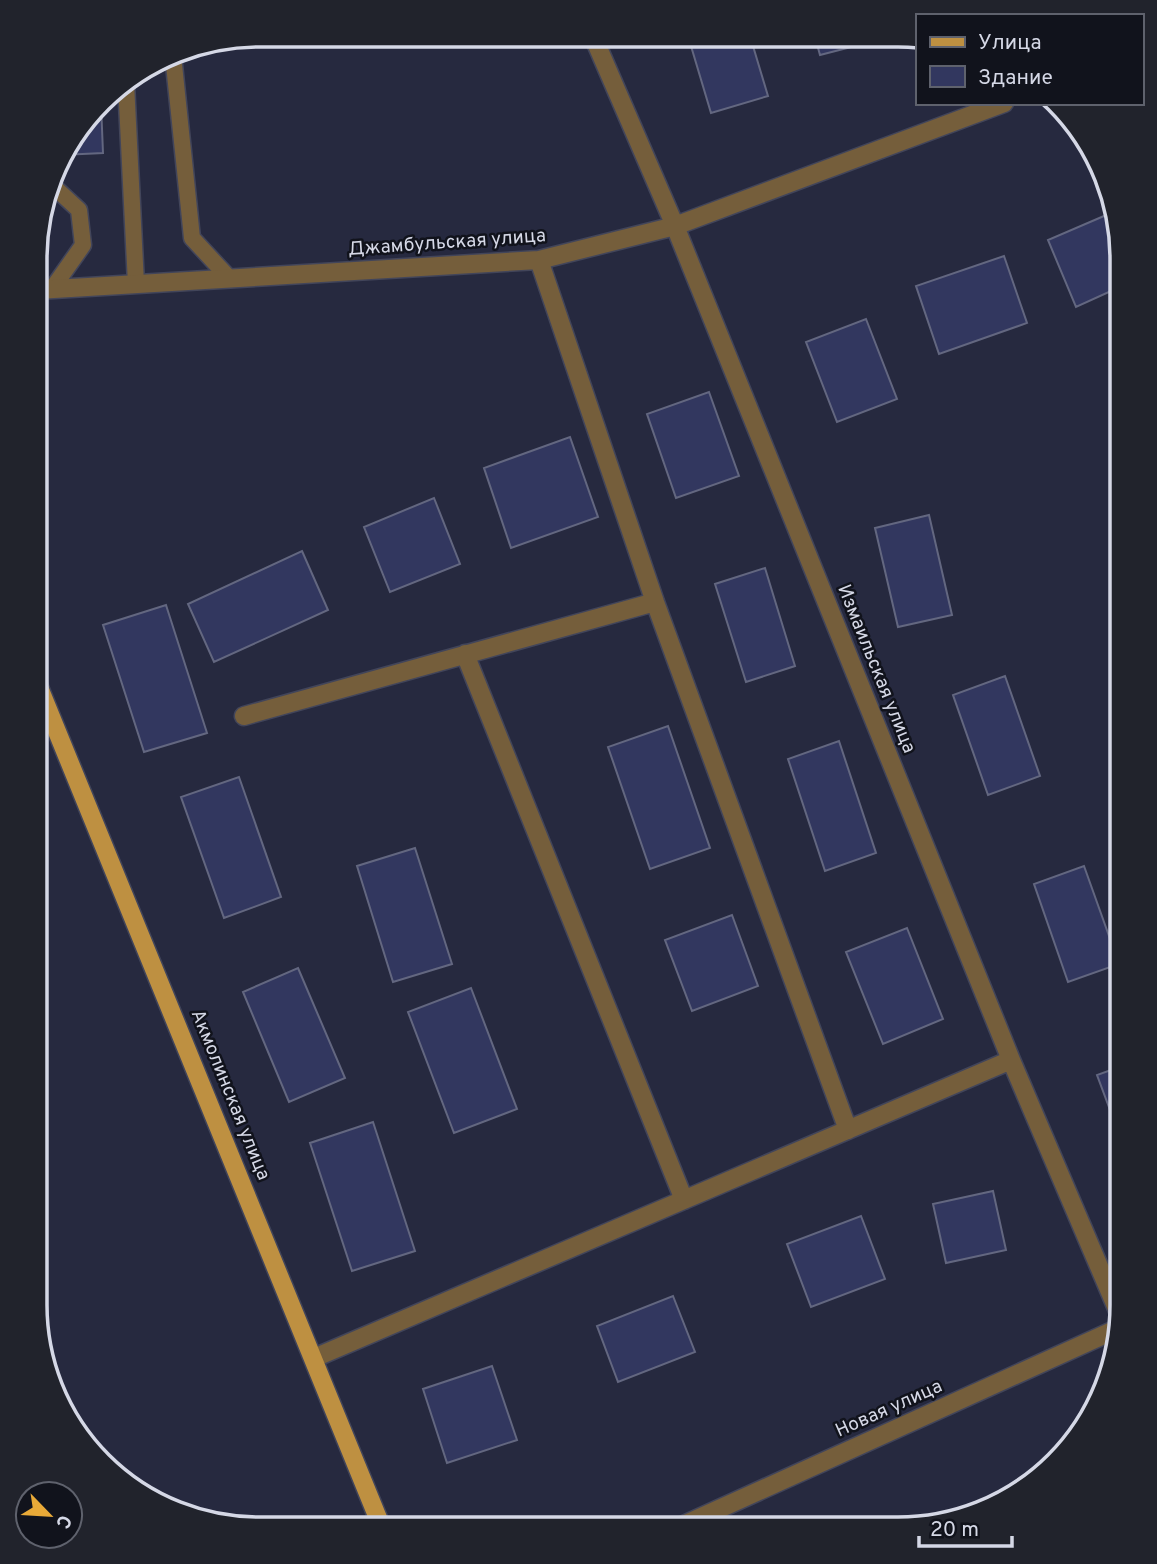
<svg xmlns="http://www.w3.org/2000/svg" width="1157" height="1564" font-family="Overpass,sans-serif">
<rect width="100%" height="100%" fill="#26293f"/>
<path fill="#32375f" stroke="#636780" stroke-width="2" d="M688,36H750L768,96L711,113Z
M815,37H890L820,55Z
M101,104L103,153L62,155L65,148Z
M1111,213L1122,259V286L1076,307L1048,240Z
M1004,256L1027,323L939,354L916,286Z
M866,319L897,399L837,422L806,342Z
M709,392L739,476L676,498L647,414Z
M570,437L598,517L511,548L484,468Z
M434,498L460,564L390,592L364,527Z
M929,515L952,615L898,627L875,528Z
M302,551L328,610L214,662L188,604Z
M765,568L795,666L746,682L715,584Z
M166,605L207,733L144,752L103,625Z
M1005,676L1040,776L988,795L953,695Z
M668,726L710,848L650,869L608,747Z
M839,741L876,853L825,871L788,759Z
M239,777L281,897L224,918L181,797Z
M415,848L452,964L393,982L357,866Z
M1084,866L1119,964L1068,982L1034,884Z
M732,915L758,986L692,1011L665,940Z
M907,928L943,1019L883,1044L846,952Z
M298,968L345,1078L289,1102L243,992Z
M471,988L517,1109L454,1133L408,1012Z
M1122,1066V1142L1097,1075Z
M373,1122L415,1251L352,1271L310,1143Z
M993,1191L1006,1250L946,1263L933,1204Z
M861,1216L885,1279L811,1307L787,1244Z
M673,1296L695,1352L618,1382L597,1326Z
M492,1366L517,1440L447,1463L423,1389Z"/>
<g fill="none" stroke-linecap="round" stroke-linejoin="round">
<g stroke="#42455a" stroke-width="19">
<path id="service" d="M173,55L192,238L230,279
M126,83L136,284
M52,289L83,245L79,210L52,185"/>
</g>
<g stroke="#42455a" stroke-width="21">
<path id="minor" d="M593,36L675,226L1011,1060L1121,1318
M539,260L655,602L848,1130
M37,290L539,260L675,226L1004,103
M465,654L684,1200
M244,716L655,602
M314,1358L1011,1060
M677,1528L1119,1328"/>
</g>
<g stroke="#42455a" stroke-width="21">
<path id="primary" d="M36,680L382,1528"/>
</g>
<use href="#service" stroke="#755e3b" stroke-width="16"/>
<use href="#minor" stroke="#755e3b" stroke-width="18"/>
<use href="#primary" stroke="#be9041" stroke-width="18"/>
</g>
<g text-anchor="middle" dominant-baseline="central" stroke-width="5" stroke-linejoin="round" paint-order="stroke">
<g font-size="19" fill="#d5d8e6" stroke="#11131c">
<text transform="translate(447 243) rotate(-4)">Джамбульская улица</text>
<text transform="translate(876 669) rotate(68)">Измаильская улица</text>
<text transform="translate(230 1095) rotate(68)">Акмолинская улица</text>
<text transform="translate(889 1409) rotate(-24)">Новая улица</text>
</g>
</g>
<path d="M0 0H1157V1564H0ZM259 47H898A212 212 0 0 1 1110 259V1305A212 212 0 0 1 898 1517H259A212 212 0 0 1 47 1305V259A212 212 0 0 1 259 47Z" fill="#21232c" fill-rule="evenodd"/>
<path fill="none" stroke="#d5d8e6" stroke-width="3.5" d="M259 47H898A212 212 0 0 1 1110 259V1305A212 212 0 0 1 898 1517H259A212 212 0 0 1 47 1305V259A212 212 0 0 1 259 47Z"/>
<rect x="916" y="14" width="228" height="91" fill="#11131c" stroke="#5f626d" stroke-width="2"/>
<rect x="930" y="37" width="35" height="10" fill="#be9041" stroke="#5f626d" stroke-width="2"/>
<text x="978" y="49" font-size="21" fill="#d5d8e6">Улица</text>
<rect x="930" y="66" width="35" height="21" fill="#32375f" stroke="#5f626d" stroke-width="2"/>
<text x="978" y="84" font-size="21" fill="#d5d8e6">Здание</text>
<g transform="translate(49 1515) rotate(115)"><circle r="33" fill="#11131c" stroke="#5f626d" stroke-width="2"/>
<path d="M0-5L12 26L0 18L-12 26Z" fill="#e9aa38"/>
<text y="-10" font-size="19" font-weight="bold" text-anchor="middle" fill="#d5d8e6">С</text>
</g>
<path d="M919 1536v10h93v-10" fill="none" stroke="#d5d8e6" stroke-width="3.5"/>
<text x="930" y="1536" font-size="21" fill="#d5d8e6" stroke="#11131c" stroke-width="5" paint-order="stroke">20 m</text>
</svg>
